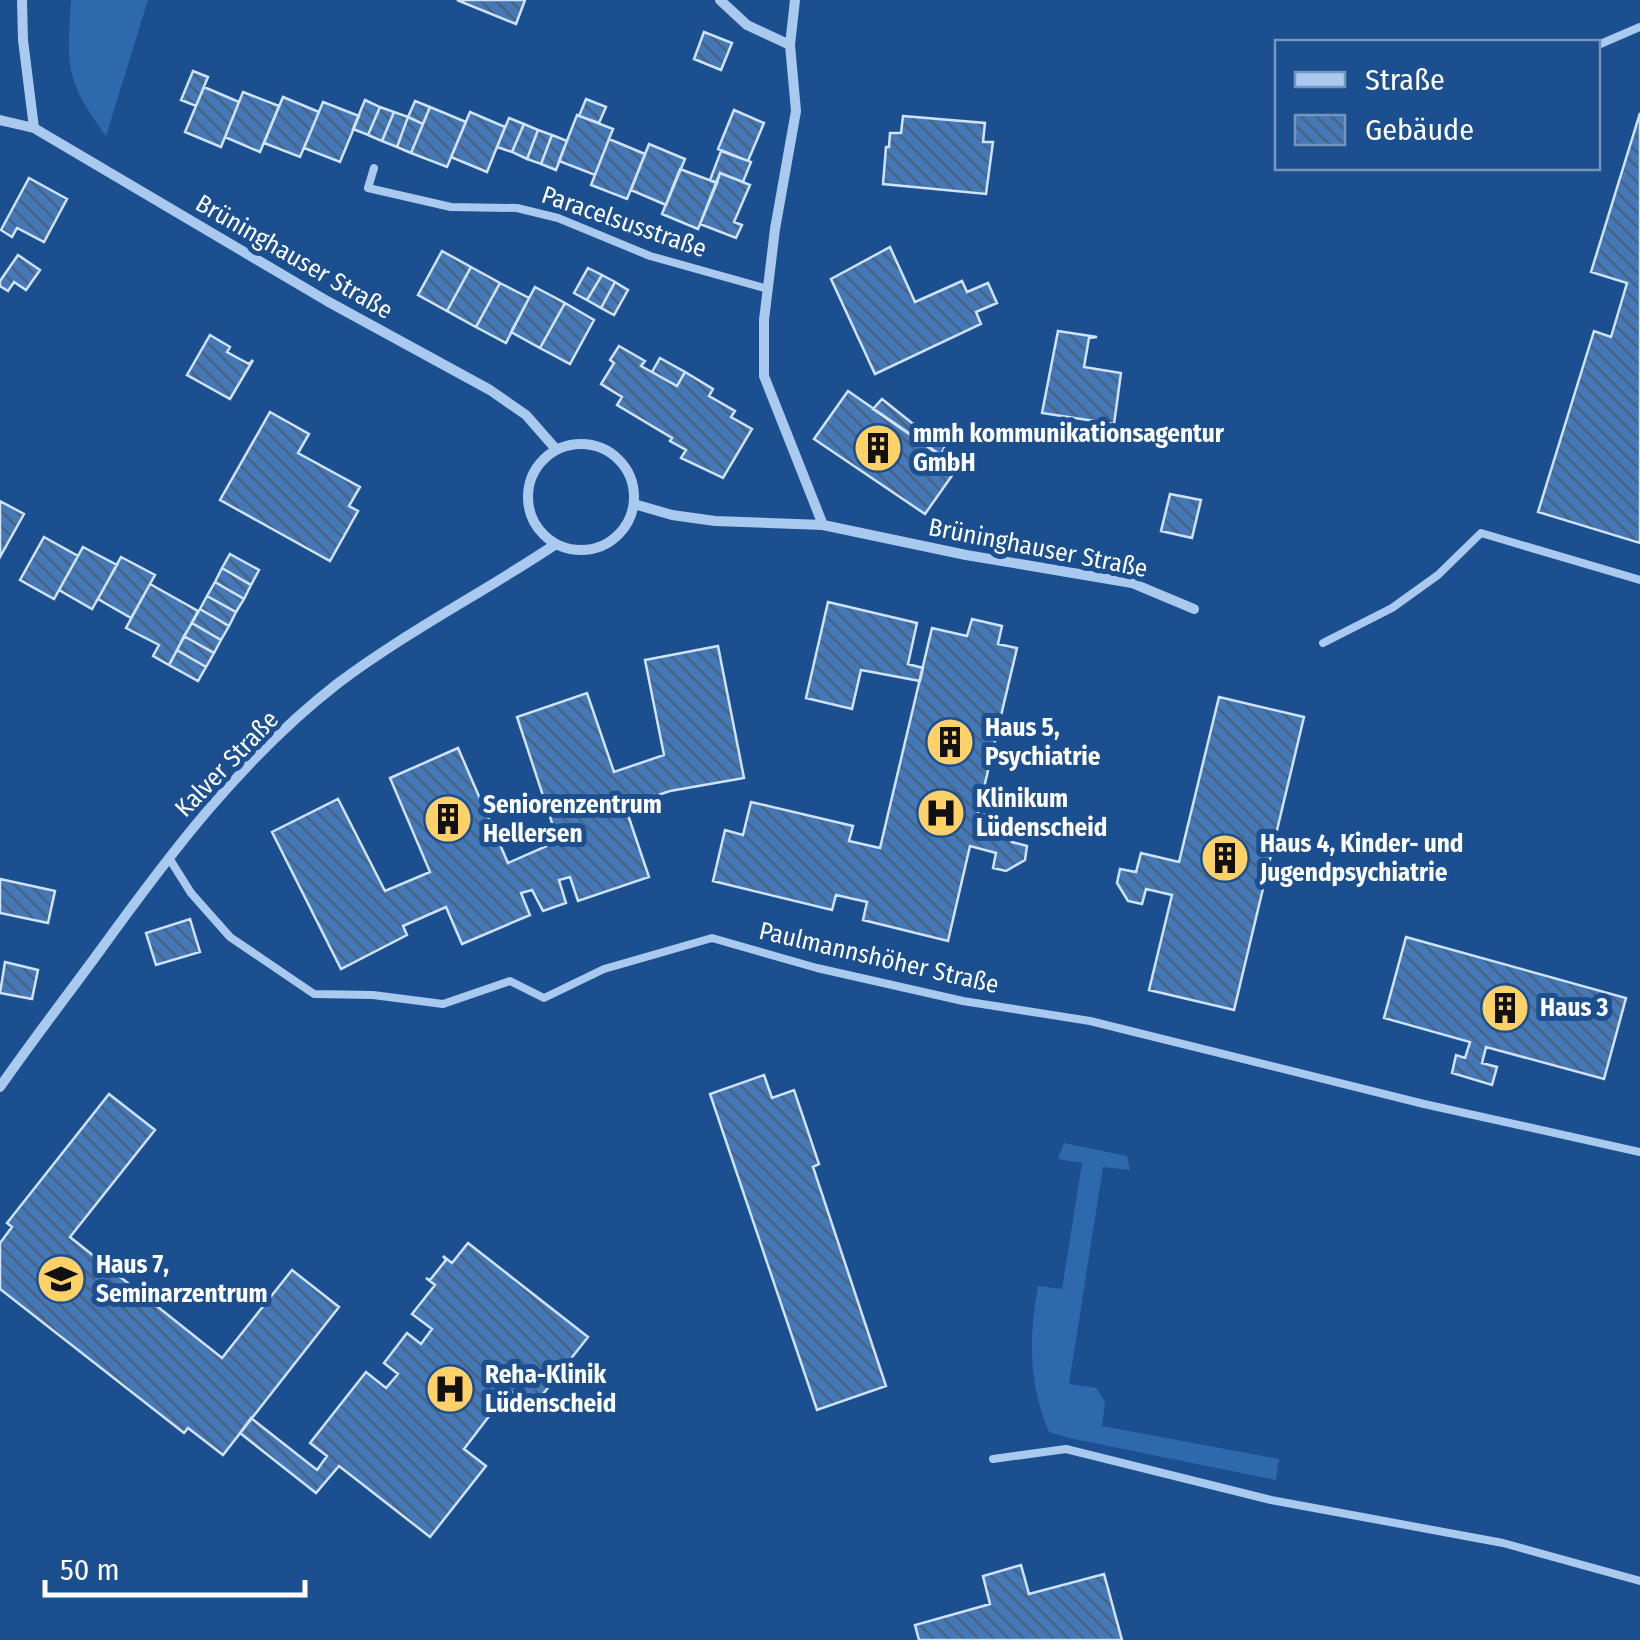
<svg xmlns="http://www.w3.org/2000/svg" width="1640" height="1640" font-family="'Fira Sans Condensed',sans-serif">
<defs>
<pattern id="building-back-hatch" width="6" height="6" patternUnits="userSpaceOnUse" patternTransform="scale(2.5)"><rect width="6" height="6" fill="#4478b7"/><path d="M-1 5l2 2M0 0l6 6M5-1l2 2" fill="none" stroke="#486282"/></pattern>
</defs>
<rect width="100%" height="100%" fill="#1b4f8f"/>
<path fill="#2e69ad" d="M71,0H148L106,136C65,79 67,69 71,0Z
M1064,1143L1127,1156L1130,1170L1103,1167L1069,1384L1096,1388L1105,1401L1102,1426L1279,1459L1276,1480L1069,1438L1049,1432C1028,1384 1029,1336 1038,1286L1062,1289L1082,1163L1058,1159Z"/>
<path fill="url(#building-back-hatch)" stroke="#cfe3fa" stroke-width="2.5" d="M457,0H525L516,24Z
M704,32L732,43L721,70L694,59Z
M193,71L208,77L196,106L181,100Z
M204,87L239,102L221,147L185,132Z
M243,92L279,106L260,152L225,137Z
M283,97L319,112L300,157L264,143Z
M586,99L606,107L599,123L579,116Z
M365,100L380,107L368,135L353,129Z
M415,101L430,107L423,124L408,117Z
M323,102L359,116L340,162L304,148Z
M380,107L394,112L382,141L368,135Z
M430,107L466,122L447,167L411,153Z
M734,110L764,123L748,161L718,149Z
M394,112L408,117L397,147L382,141Z
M470,112L505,127L487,172L451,157Z
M1640,113V543L1538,512L1594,331L1611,337L1627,283L1591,272Z
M577,115L613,129L595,175L559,161Z
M903,116L985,123L983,142H993L986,194L883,184L886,147H889L890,133H901Z
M408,117L423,124L411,153L397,147Z
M509,118L524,124L512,152L497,147Z
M524,124L538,130L527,159L512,152Z
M538,130L552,135L541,164L527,159Z
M552,135L567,141L556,170L541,164Z
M609,139L645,154L627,199L591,185Z
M649,144L685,159L666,205L631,190Z
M721,151L751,162L743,182L720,173L717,183L710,180Z
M680,169L717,183L698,229L662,214Z
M720,173L750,185L734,222L742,225L736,238L700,224Z
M29,178L67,199L44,242L17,228L12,237L1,230Z
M890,247L915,302L962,281L967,292L988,283L997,303L976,312L981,324L875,374L831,279Z
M442,251L471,267L447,311L418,295Z
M18,255L40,270L26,290L14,282L8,291L0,286V281Z
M471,267L500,283L476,327L447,311Z
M588,268L602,275L587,300L574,293Z
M602,275L615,282L601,308L587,300Z
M615,282L628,290L614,315L601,308Z
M500,283L529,298L506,343L476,327Z
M535,287L565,303L540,348L511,332Z
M565,303L594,320L570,364L540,348Z
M1058,331L1097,337L1089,338L1084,367L1121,373L1114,424L1042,413Z
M210,335L230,347L227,352L249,364L253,360L230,399L187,375Z
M619,346L645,361L641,366L677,386L685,372L713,389L709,396L735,411L731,417L752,429L723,478L681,458L686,450L670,441L672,438L617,405L622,397L601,384L614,363L610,360Z
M660,358L685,372L677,386L652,372Z
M848,391L958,467L925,514L814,439Z
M882,399L912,423L947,440L941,456L873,409Z
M270,412L309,434L298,453L360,487L349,506L358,511L330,561L220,500Z
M1170,494L1201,500L1192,538L1161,531Z
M0,501L24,514L0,557Z
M44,537L78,556L54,599L20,580Z
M83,547L117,565L92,609L59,590Z
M230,554L259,570L251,585L222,568Z
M121,557L155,575L131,618L98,599Z
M222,568L251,585L244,599L215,582Z
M215,582L244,599L236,612L207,596Z
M150,584L198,611L169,665L153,656L159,645L126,628Z
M207,596L236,612L229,626L200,609Z
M828,602L917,623L908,664L923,668L920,681L861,670L852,709L806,698Z
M200,609L229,626L221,640L192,623Z
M972,619L1002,626L998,644L1017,648L978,813L1017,823L1012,842L1027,846L1025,860L1006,871L993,868L996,853L970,846L948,941L863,920L867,902L836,895L832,910L713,881L725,830L743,835L751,802L853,826L849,841L880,848L932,628L967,636Z
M192,623L221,640L214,653L184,636Z
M184,636L214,653L206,667L177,650Z
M718,646L744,778L670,791L625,806L649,877L578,901L570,877L559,880L566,903L543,911L532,890L521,893L530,915L462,944L446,907L403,926L407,935L341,969L272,832L338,799L385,891L430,872L390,778L458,748L508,863L558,841L517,717L587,693L614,772L664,755L645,660Z
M177,650L206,667L198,681L169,665Z
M1219,697L1304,717L1234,1010L1149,990L1172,895L1146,889L1142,904L1128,901L1117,883L1120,869L1136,872L1141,853L1179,862Z
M0,879L55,891L48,923L0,913Z
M190,919L200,952L156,965L146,933Z
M1406,937L1626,998L1604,1079L1486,1047L1482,1063L1497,1067L1492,1085L1452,1073L1456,1055L1465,1058L1470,1042L1384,1018Z
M5,962L38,970L32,999L0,993Z
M764,1075L772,1098L794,1090L819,1164L813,1167L886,1386L817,1410L710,1094Z
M109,1094L155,1130L70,1237L222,1358L292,1270L339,1307L223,1455L188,1428L184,1433L0,1289V1243L12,1227L7,1223Z
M468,1243L588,1337L532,1408L509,1390L464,1449L486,1466L430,1537L339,1466L316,1493L240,1433L251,1418L317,1470L327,1456L310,1443L366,1372L386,1388L398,1374L384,1363L407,1333L421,1344L432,1329L412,1314L435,1285L426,1278L430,1280L446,1260L443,1256L452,1263Z
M1021,1565L1029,1594L1104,1574L1122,1640H919L915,1625L990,1604L983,1576Z"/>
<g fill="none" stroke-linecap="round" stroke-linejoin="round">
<path stroke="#a9c9ee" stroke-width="8" d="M1598,45L1640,27
M374,168L368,188L451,207L517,208L558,218L650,256L768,289
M1323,643L1392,608L1438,575L1481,533L1640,580
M169,858L191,893L230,937L314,994L373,995L443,1004L510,981L544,998L604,969L712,938L817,968L963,1001L1090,1021L1424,1104L1640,1152
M993,1459L1066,1449L1271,1500L1503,1543L1640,1581"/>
<path stroke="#a9c9ee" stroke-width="10" d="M22,0L23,40L34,128
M720,0L747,25L790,45
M795,0L790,45L796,111L775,229L764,320V376L823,525
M0,120L34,128L327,301L490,390L526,415L555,448
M528 497a53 53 0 1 1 106 0a53 53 0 1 1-106 0Z
M634,504L672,515L715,521L823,525L966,555L1132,583L1194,609
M0,1087C32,1041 66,997 99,952C169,855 242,758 337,684C406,632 484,592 556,544"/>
</g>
<defs>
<g id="building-disc" transform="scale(2.5)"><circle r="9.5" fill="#ffd166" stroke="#1b4f8f"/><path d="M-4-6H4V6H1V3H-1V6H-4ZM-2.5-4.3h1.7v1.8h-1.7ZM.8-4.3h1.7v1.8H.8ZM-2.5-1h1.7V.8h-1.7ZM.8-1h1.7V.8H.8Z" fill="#111"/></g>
<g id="hospital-disc" transform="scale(2.5)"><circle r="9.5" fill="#ffd166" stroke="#1b4f8f"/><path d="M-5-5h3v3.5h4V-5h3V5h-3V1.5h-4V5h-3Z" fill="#111"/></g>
<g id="school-disc" transform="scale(2.5)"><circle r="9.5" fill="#ffd166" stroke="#1b4f8f"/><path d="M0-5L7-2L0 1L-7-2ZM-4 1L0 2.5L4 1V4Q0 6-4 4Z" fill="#111"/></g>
</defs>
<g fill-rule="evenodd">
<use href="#building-disc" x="878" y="448"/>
<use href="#building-disc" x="950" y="742"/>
<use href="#hospital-disc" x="941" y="813"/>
<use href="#building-disc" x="448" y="819"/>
<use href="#building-disc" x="1225" y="858"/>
<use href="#building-disc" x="1505" y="1008"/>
<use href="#school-disc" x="61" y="1279"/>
<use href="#hospital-disc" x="450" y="1389"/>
</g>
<g text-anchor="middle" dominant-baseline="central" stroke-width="10" stroke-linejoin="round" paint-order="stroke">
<g font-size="25" fill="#fff" stroke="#1b4f8f">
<text transform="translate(624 222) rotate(19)">Paracelsusstraße</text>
<text transform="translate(294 257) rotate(30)">Brüninghauser Straße</text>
<text transform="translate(1038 548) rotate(11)">Brüninghauser Straße</text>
<text transform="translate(227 764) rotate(-46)">Kalver Straße</text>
<text transform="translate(879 958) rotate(13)">Paulmannshöher Straße</text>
</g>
<g font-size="25" font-weight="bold" fill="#fff" stroke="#1b4f8f" text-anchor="start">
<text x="913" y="434">mmh kommunikationsagentur<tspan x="913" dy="29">GmbH</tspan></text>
<text x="985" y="728">Haus 5,<tspan x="985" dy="29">Psychiatrie</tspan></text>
<text x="976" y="799">Klinikum<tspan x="976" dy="29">Lüdenscheid</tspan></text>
<text x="483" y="805">Seniorenzentrum<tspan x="483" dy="29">Hellersen</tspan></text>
<text x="1260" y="844">Haus 4, Kinder- und<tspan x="1260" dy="29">Jugendpsychiatrie</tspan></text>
<text x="1540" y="1008">Haus 3</text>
<text x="96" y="1265">Haus 7,<tspan x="96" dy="29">Seminarzentrum</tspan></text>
<text x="485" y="1375">Reha-Klinik<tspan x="485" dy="29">Lüdenscheid</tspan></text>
</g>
</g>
<rect x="1275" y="40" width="325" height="130" fill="#1b4f8f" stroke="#7695bc" stroke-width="2.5"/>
<rect x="1295" y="72" width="50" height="15" fill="#a9c9ee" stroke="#7695bc" stroke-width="2.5"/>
<text x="1365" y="90" font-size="30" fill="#ffffff">Straße</text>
<rect x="1295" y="115" width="50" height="30" fill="url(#building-back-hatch)" stroke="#7695bc" stroke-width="2.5"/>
<text x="1365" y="140" font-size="30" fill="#ffffff">Gebäude</text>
<path d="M45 1580v15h260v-15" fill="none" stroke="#ffffff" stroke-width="5"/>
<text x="60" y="1580" font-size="30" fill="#ffffff" stroke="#1b4f8f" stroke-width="8" paint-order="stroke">50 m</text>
</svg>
